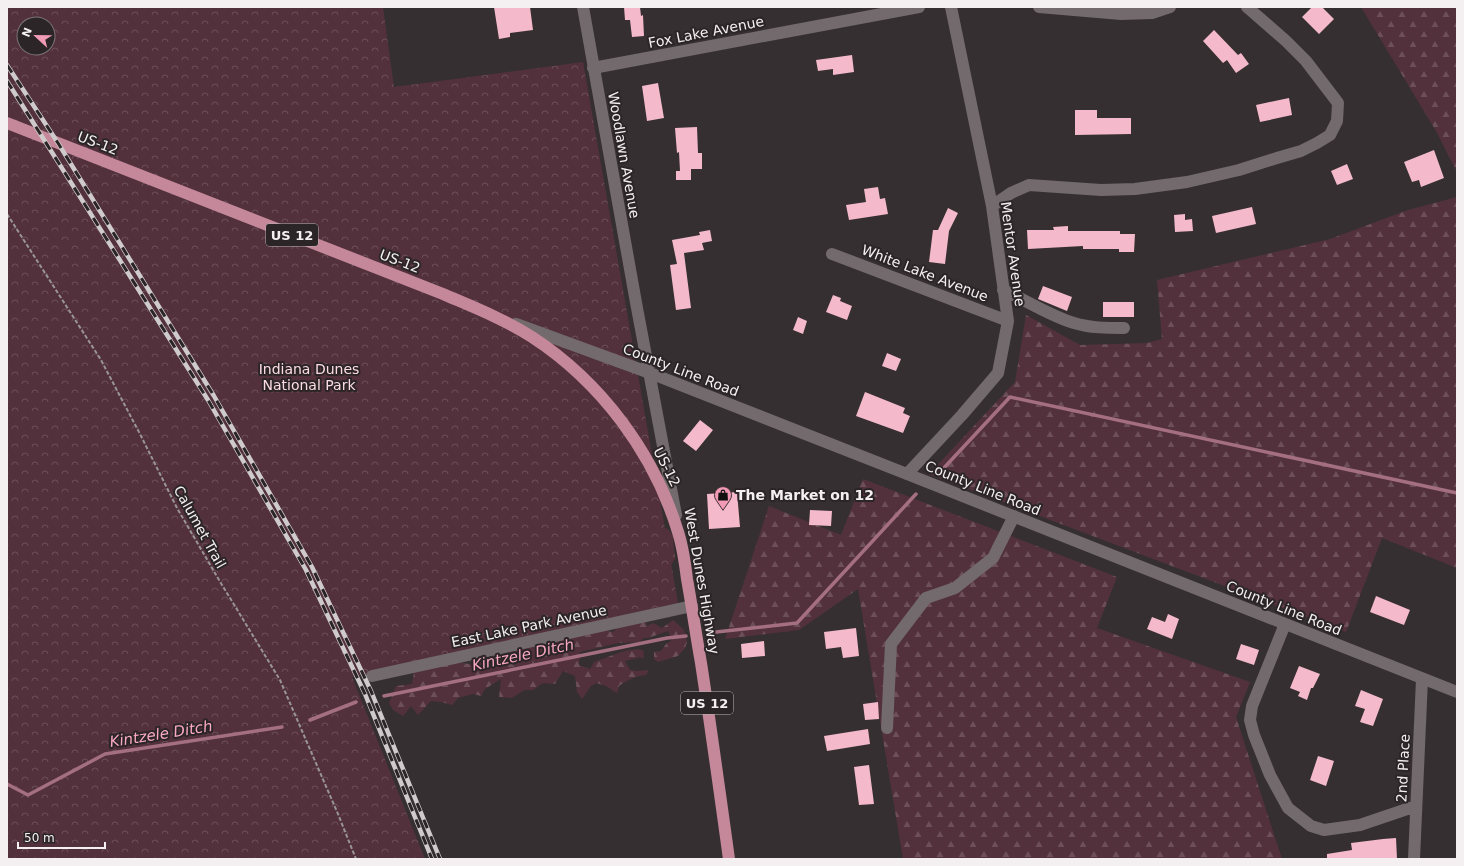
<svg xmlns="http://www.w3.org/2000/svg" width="1464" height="866" font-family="'DejaVu Sans',sans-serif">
<defs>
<pattern id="forest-firs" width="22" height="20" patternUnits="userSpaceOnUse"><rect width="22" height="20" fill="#52313c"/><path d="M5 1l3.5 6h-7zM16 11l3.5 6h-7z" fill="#6c4f59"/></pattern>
<pattern id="park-crowns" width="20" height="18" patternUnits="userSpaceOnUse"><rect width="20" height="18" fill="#52313c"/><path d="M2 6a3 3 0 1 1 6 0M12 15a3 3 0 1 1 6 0" fill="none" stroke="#6c4f59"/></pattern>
</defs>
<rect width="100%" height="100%" fill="#362f31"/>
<path fill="url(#forest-firs)" d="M1361,7H1457V172L1436,131Z
M1457,197V568L1382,538L1346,632L929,474L1015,382L1026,315L1080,345L1147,343L1162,339L1157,280L1330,239L1408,210Z
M863,479L1117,577L1097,628L1250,682L1236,717L1282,859H903L858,589L799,630L725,639L769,506L841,535Z
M657,526L668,529L673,536L675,559L668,569L603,630L613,632L618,627L643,622H646L647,626L653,623L662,628L673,620L684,630L687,642L685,648L678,656L658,662L654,659V652L661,651L666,644L672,640L668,631L648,638H644L639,642L618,643L580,652L579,665L590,669L594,662L624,651L638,649L644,651L643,660L641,657L625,661L630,670L637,671L649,670L646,675C635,676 628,680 619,686L617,693L606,686L596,683L591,686L582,699L577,692L575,676L563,671L555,684L543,683L533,690H524L512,698L499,697L501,679L485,689L481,696L473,694L458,698L452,705L441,702L431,701L418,715L411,706L403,716L393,710L389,703L396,686L412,684L414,671L458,662L474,665L493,655L506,654L521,648Z"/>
<path fill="url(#park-crowns)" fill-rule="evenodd" d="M7,7H383L394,87L583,62L678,603L352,677L425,859H7ZM24,24H48V48H24Z"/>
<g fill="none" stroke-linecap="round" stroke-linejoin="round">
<path stroke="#a46f80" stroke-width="3.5" d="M942,470L1010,397L1457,493
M707,633L797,623L916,494
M384,696L667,638L686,636
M310,720L356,702
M7,784L28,795L105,754L282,727"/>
</g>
<path fill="#f4bacc" d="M494,7H530L533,30L510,33V37L499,39Z
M624,7H640L641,16L643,15L644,36L632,37L630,20H625Z
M1312,7H1322L1334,19L1319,34L1302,17Z
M1214,30L1238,55L1241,53L1249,64L1236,73L1227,60L1223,63L1203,41Z
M852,55L854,72L833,75V69L818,71L816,60Z
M658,83L664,118L647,121L642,86Z
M1289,98L1292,115L1260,122L1256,105Z
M1075,110H1097V118H1131V134L1075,135Z
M697,127L698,153H702V169H691V180H676V171H680L679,152L677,153L675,128Z
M1434,150L1444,178L1421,187L1419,180L1412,182L1404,162Z
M1347,164L1353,179L1337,185L1331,171Z
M878,187L880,199L885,198L888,214L849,220L846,205L866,202L864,189Z
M1252,207L1256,224L1216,233L1212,216Z
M948,208L958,213L949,231L945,264L929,262L933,230H938Z
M1185,214V220L1192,219L1193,231L1175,232L1174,215Z
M1068,226V231H1120V234H1135L1134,252H1119V249H1083V246L1028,249L1027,230H1054L1053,227Z
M710,230L712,241L702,243L704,250L684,253L691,308L676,310L670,265L677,264L672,240L700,235L699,232Z
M1043,286L1072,297L1067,311L1038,299Z
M833,295L841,298L840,301L852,306L847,320L826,312Z
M1103,302H1134V317H1103Z
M798,317L807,321L803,334L793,330Z
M887,353L901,359L896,371L882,366Z
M865,392L905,408L903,413L910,416L903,433L856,416Z
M700,420L713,430L696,451L683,441Z
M737,492L740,527L709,529L707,494Z
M810,510L832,511L831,526L809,525Z
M1376,596L1410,610L1404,625L1370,612Z
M1168,614L1179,619L1172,639L1147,629L1152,617L1165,622Z
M856,628L859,656L843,658L841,647L826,649L824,632Z
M764,641L765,656L742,658L741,644Z
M1241,644L1259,650L1254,665L1236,659Z
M1299,666L1320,674L1313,688H1311L1307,700L1298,696L1300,692L1290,688Z
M1361,690L1383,699L1373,726L1360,722L1365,709L1355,706Z
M878,702L879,719L865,720L863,704Z
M868,729L870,744L827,751L824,736Z
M1318,756L1334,761L1326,786L1310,780Z
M869,765L874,804L859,805L854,767Z
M1396,838L1397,859H1327V854L1352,850L1351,843L1383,839Z"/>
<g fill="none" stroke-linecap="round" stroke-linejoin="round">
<path stroke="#999495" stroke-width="2" stroke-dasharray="4 2" stroke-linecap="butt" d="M7,214L101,360L140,434L177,508L219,580L280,680L338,814L356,859"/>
<path stroke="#726a6c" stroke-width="12" d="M583,7L637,308L676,515
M1039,7L1121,14L1152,13L1170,7
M593,68L919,7
M992,206L1011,193L1029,185L1101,190L1135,189L1187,182L1239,170L1277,158L1301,151L1317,143L1330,135L1337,121L1338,103L1306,61L1286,41L1247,7
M832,254L1008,321
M1003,290C1026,300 1050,316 1074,323C1090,328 1107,328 1124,328
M516,324L650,373L907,474L1457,692
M907,474L962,415L998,373L1008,321L992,206L951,7
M1285,624L1252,706L1250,720L1254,735L1270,775L1288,808L1311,826L1324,830L1360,825L1416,806
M372,676L692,606
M887,728L891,644L926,598L955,588L993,558L1014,516
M1414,859L1422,679"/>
<path stroke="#c5889b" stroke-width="12" d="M7,123L443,294C473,307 504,319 532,337C601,382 654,453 678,532C683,547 685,563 687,579C692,607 696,635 701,663C711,728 720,794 729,859"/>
<g stroke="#cfcacb" stroke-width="4.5">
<path id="rail" d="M7,65L58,143L214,396L312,567L371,691L440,859
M7,81L208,400L306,570L365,694L432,859"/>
</g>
<use href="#rail" stroke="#2c2527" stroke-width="3" stroke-dasharray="9" stroke-linecap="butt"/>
</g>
<defs>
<g id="shop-pin" transform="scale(0.9)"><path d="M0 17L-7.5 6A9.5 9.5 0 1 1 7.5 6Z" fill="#f09ab6" stroke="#2c2527"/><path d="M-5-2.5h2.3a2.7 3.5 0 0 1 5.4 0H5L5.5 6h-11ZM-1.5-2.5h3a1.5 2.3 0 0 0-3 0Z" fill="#111"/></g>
</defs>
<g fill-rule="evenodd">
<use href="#shop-pin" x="723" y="495"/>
</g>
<g text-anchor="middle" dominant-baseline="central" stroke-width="4" stroke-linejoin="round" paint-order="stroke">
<g fill="#2c2527" stroke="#b8b3b4" stroke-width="1">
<rect x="266" y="224" width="52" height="22" rx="3"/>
<rect x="681" y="692" width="52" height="22" rx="3"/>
</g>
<g font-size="13" font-weight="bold" fill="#f4f0f1">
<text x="292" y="235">US 12</text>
<text x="707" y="703">US 12</text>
</g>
<g font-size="14" fill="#f4f0f1" stroke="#2c2527">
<text transform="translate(706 32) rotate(-11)">Fox Lake Avenue</text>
<text transform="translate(98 143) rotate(21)">US-12</text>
<text transform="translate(624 155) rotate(80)">Woodlawn Avenue</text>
<text transform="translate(1013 254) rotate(82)">Mentor Avenue</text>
<text transform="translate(400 261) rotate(21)">US-12</text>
<text transform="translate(925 273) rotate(21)">White Lake Avenue</text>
<text transform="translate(681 370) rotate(21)">County Line Road</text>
<text transform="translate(667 467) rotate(63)">US-12</text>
<text transform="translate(983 488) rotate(22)">County Line Road</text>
<text transform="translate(200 527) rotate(61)">Calumet Trail</text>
<text transform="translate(702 581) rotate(80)">West Dunes Highway</text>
<text transform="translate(1284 608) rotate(22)">County Line Road</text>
<text transform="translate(529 626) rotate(-12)">East Lake Park Avenue</text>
<text transform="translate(1403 768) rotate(-87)">2nd Place</text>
</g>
<g font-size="14" fill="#fcdae3" stroke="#2c2527">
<text x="309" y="369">Indiana Dunes<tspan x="309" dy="16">National Park</tspan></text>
</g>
<g font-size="14" font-weight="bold" fill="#f4f0f1" stroke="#2c2527" text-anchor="start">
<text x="736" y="495">The Market on 12</text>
</g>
<g font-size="15" font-style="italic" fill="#faa9c3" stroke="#2c2527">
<text transform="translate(523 655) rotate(-12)">Kintzele Ditch</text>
<text transform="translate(161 734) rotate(-9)">Kintzele Ditch</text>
</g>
</g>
<rect width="1464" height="866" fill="none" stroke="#f4f0f1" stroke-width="16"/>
<g transform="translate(36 36) rotate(292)"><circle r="19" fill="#2c2527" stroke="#7c7678"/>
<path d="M0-3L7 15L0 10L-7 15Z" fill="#f09ab6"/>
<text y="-6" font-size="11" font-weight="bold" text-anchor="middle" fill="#f4f0f1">N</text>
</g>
<path d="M18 842v6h87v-6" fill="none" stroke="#f4f0f1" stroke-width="2"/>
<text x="24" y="842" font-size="12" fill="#f4f0f1" stroke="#2c2527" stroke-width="3" paint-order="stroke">50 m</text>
</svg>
